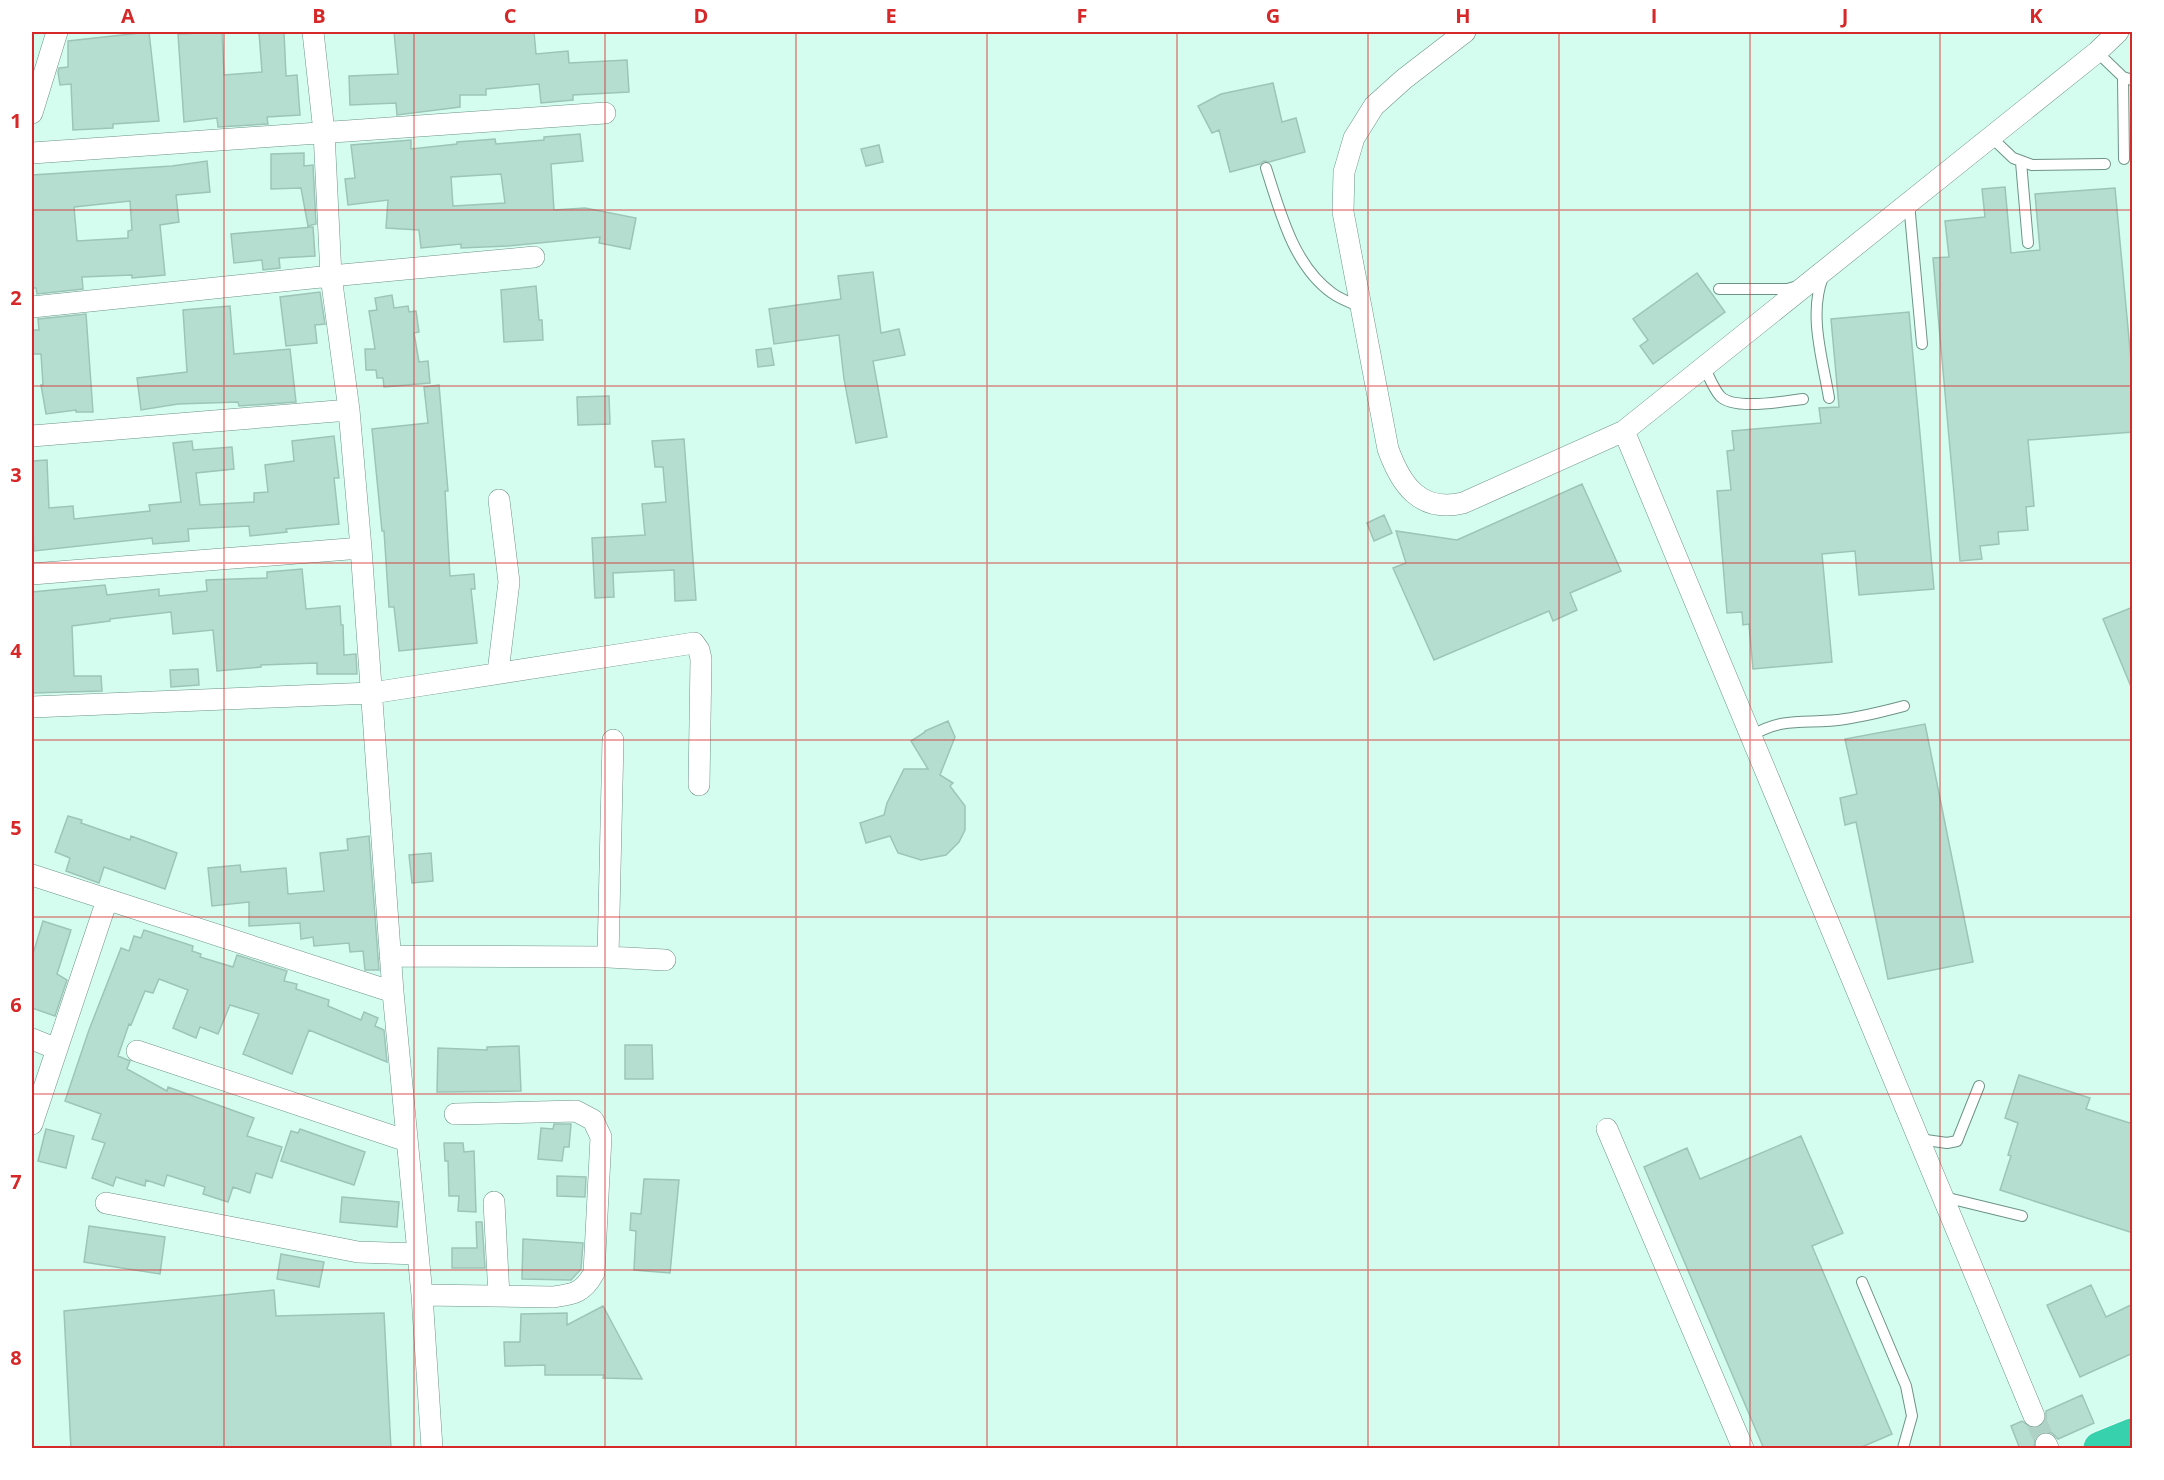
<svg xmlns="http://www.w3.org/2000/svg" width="2164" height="1480" font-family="'Open Sans',sans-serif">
<rect width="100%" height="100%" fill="#d4fdef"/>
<path fill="#b6ded0" stroke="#9dc4b7" stroke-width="1.5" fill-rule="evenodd" d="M149,32L159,121L113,124V128L73,130L71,84L60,85L58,72L59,68L68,67V41Z
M222,32L224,75L262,72L259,32H284L286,76L297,75L300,115L267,117L268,124L218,127L217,118L184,122L178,34Z
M394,32H534L536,54L568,51L569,63L627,60L629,92L573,95V100L541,103L539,84L486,89V95H460V107L397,115L396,103L350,105L349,76L398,74Z
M1273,83L1282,122L1296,118L1305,152L1269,162L1264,161L1260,164L1230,172L1219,130L1212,133L1198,106L1221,94Z
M580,134L583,161L551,164L554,210L585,208L636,218L630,249L599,243L600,237L508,246L461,248V244L421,248L419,230L386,228L388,200L348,205L345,179L355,178L351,145L411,140V149L457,144V142L495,139L496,144L544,140V137ZM501,174L505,203L453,206L451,177Z
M879,145L883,162L866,166L861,149Z
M304,153V166L313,165L316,224L308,226L301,188L271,189V154Z
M207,161L210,192L176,195L179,222L160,225L165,275L132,278V275L82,277L83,289L37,294L36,288H32V175L172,166ZM130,201L132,230L128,231V238L77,241L74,207Z
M2005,187L2011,253L2040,250L2035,194L2115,188L2133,382V432L2028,440L2034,506L2026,507L2028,530L1998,532L1999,544L1980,546L1982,559L1960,561L1933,258L1949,257L1945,221L1985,217L1982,189Z
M313,227L315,256L279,258L280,268L263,270L262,260L234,263L231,234Z
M873,272L881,333L899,329L905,355L873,361L887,437L856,443L844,379L839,335L774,344L769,309L841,299L838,276Z
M1697,273L1725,312L1653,364L1640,346L1648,340L1633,319Z
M536,286L539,320H542L543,340L504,342L501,290Z
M320,292L325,324L315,325L317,343L286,346L280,297Z
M392,295L394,308L408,306L409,312L416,311L419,332L414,333L419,362L428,361L430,383L384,387L383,378H377L376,370H366L365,349H375L369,311L377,310L375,298Z
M230,306L234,354L290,349L296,402L239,406L238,402L178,404L141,410L137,378L187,372L183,310Z
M1909,312L1934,589L1859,595L1855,551L1822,554L1832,662L1753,669L1749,624L1743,625L1742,612L1727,613L1717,491L1731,490L1727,451L1734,450L1732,431L1821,423L1819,408L1839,407L1831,319Z
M86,314L93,412H76V410L46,414L41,385H43L41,354H32V330H39L38,319Z
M771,348L774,365L758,367L756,350Z
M439,385L448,491H445L450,576L474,574L475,589H471L477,643L399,651L394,607H389L384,531H382L372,429L428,423L424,387Z
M609,396L610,424L578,425L577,397Z
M334,436L339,478H334L339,524L286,529L287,532L250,536L249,526L188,529L189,541L153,544L152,538L34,551L32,522V461L47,460L49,508L73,506L74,519L150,511L149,505L181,502L173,443L192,441L193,450L232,447L234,469L196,473L200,505L254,502V493L268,492L265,465L294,461L292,441Z
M684,439L696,600L675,601L674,570L613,573L614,597L595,598L592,538L645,535L642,504L666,502L663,467H655L652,441Z
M1582,484L1621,571L1570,593L1577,610L1553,621L1549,611L1434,660L1393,568L1406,563L1396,531L1457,540Z
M1384,515L1392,533L1374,541L1367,523Z
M302,569L306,609L340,606L341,625H343L344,655L356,654L357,674H317V663L261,665V667L217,671L213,630L173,634L171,612L110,619V621L72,626L74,676H101L102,691L33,693L32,592L105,585L107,595L159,589V596L207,591L206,580L267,578V572Z
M2133,607V689H2132L2103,619Z
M198,669L199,685L171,687L170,670Z
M948,721L955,737L940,775L953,783L950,786L965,806V830L959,842L946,855L921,860L898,853L890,836L866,843L860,823L884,815L887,803L904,769H928L911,741L925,732V731Z
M1925,724L1973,962L1888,979L1856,822L1845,825L1840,798L1857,794L1845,739Z
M68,816L82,820L81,823L130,840L131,836L177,853L165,889L104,867L99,883L66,871L70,858L55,852Z
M369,836L379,970H365L363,951L350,952L349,943L314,946L313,937L301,939L300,923L249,926V902L212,906L208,868L240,865L241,872L286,868L288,894L324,891L320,853L348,850L347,839Z
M431,853L433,881L412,883L409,855Z
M43,921L71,930L57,974L67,980L55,1016L32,1008V957Z
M144,930L193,946L192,951L201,954L200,957L233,967L237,955L287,971L284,981L297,984L296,989L329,1000L328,1006L361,1020L364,1012L378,1018L375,1026L384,1030L387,1062L309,1030L292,1074L243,1054L259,1014L230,1005L218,1034L200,1027L196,1038L173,1028L188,990L159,979L153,993L145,991L131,1025L129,1024L118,1056L130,1061L127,1069L167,1091L168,1087L254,1118L247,1136L282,1147L272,1178L256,1173L250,1193L233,1187L228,1202L203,1194L205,1187L167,1175L164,1186L146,1180L145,1186L116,1177L113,1186L92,1178L105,1143L92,1139L101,1114L65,1101L89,1030L121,948L129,951L134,936L141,938Z
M625,1045H652L653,1079H625Z
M519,1046L521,1091L437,1092L438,1048L487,1050V1047Z
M2019,1075L2090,1098L2086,1109L2133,1124V1233L2000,1190L2011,1156L2008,1155L2018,1123L2005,1118Z
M554,1124H571L569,1147H564L562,1161L538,1159L541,1128L553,1129Z
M46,1129L74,1136L66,1168L38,1161Z
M300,1129L365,1152L354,1185L281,1161L291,1131L298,1133Z
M1801,1136L1843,1233L1812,1246L1892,1434L1857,1449H1764L1644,1167L1687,1148L1700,1179Z
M444,1143H463L464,1152L474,1151L476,1212L458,1211L459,1196H449L448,1161H445Z
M557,1176L586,1177L585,1197L557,1196Z
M644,1179L679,1180L670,1273L634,1270L636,1231L630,1230L631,1213L641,1214Z
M342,1197L399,1202L397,1227L340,1222Z
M476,1222H482L485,1268H452V1248H477Z
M89,1226L165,1237L160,1274L84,1262Z
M523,1239L583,1243L581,1269L571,1280L522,1279Z
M281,1254L324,1262L319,1287L277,1279Z
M2091,1285L2106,1317L2133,1304V1353L2080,1377L2047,1305Z
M274,1290L276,1316L384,1313L391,1449H71L64,1311Z
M603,1306L642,1379L603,1378L604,1375H545V1365L505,1366L504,1342H520L521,1314L567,1313V1325Z
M2082,1395L2094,1423L2058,1439L2052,1433L2041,1432L2035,1438L2034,1449H2020L2011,1426L2022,1421L2032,1428L2039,1427L2046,1418V1411Z"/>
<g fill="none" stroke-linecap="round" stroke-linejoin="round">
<path stroke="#afd2c6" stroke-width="21" stroke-dasharray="21 10" stroke-linecap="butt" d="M2034,1416L2046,1444"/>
<g stroke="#6d9387" stroke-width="12">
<path id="lane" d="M2097,52L2123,77L2132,80
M2123,77L2124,159
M1991,137L2013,158L2032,165L2105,164
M2021,162L2028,243
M1266,168C1280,211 1293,265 1332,293C1340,299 1351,303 1361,307
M1909,203L1922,344
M1823,277C1808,314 1823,361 1829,398
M1719,289H1787L1798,286
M1704,367C1709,376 1713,388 1720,396C1734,411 1784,401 1803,399
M1751,736C1786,715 1808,725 1845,719C1865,716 1885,711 1904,706
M1919,1139L1947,1143L1957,1141L1979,1086
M1944,1197L2022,1216
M1862,1282L1906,1386L1912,1416L1903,1448"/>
</g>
<g stroke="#6d9387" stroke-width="22">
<path id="street" d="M313,32L324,132L331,276L349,410L361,548L393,992L422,1295L432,1448
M1465,32L1404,79L1374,106L1354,138L1344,172L1343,212L1388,449C1401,485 1420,513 1463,503L1624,431L2097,52L2118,32
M32,113L57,32
M32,153L605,113
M32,307L331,276L534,257
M1624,431L2034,1416
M32,436L349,410
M32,574L361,548
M498,672L509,582L499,500
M32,707L372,693L694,643L699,650L701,659L699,785
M32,875L393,992
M390,956L608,957L613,740
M608,957L665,960
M32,1039L57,1049L107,900
M137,1051L407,1141
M32,1124L57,1049
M1607,1129L1743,1448
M494,1202L499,1296
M106,1203L358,1252L418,1254
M422,1295L553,1297C574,1294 583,1293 594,1273L601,1137L593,1120L576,1111L455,1114
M2046,1444L2048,1448"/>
</g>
<g stroke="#fff" stroke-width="34">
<path id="highway" d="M2100,1448L2132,1435"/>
</g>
<use href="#lane" stroke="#fff" stroke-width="10"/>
<use href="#street" stroke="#fff" stroke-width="21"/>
<use href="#highway" stroke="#38d1ad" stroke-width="33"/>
</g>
<path fill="none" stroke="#d62828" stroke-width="1.5" stroke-opacity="0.55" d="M224,32V1448M414,32V1448M605,32V1448M796,32V1448M987,32V1448M1177,32V1448M1368,32V1448M1559,32V1448M1750,32V1448M1940,32V1448M32,210H2132M32,386H2132M32,563H2132M32,740H2132M32,917H2132M32,1094H2132M32,1270H2132"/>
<rect width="2164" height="1480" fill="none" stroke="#ffffff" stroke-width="66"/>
<rect x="33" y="33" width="2098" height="1414" fill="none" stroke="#d62828" stroke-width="2"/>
<g font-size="20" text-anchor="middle" font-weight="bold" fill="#d62828">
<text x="128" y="23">A</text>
<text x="319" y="23">B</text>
<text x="510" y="23">C</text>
<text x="701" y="23">D</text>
<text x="891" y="23">E</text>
<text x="1082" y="23">F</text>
<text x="1273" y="23">G</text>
<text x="1463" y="23">H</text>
<text x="1654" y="23">I</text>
<text x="1845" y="23">J</text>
<text x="2036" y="23">K</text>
<text x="16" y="128">1</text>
<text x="16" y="305">2</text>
<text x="16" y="482">3</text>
<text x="16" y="658">4</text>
<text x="16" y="835">5</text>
<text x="16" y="1012">6</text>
<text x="16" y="1189">7</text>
<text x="16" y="1365">8</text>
</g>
</svg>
